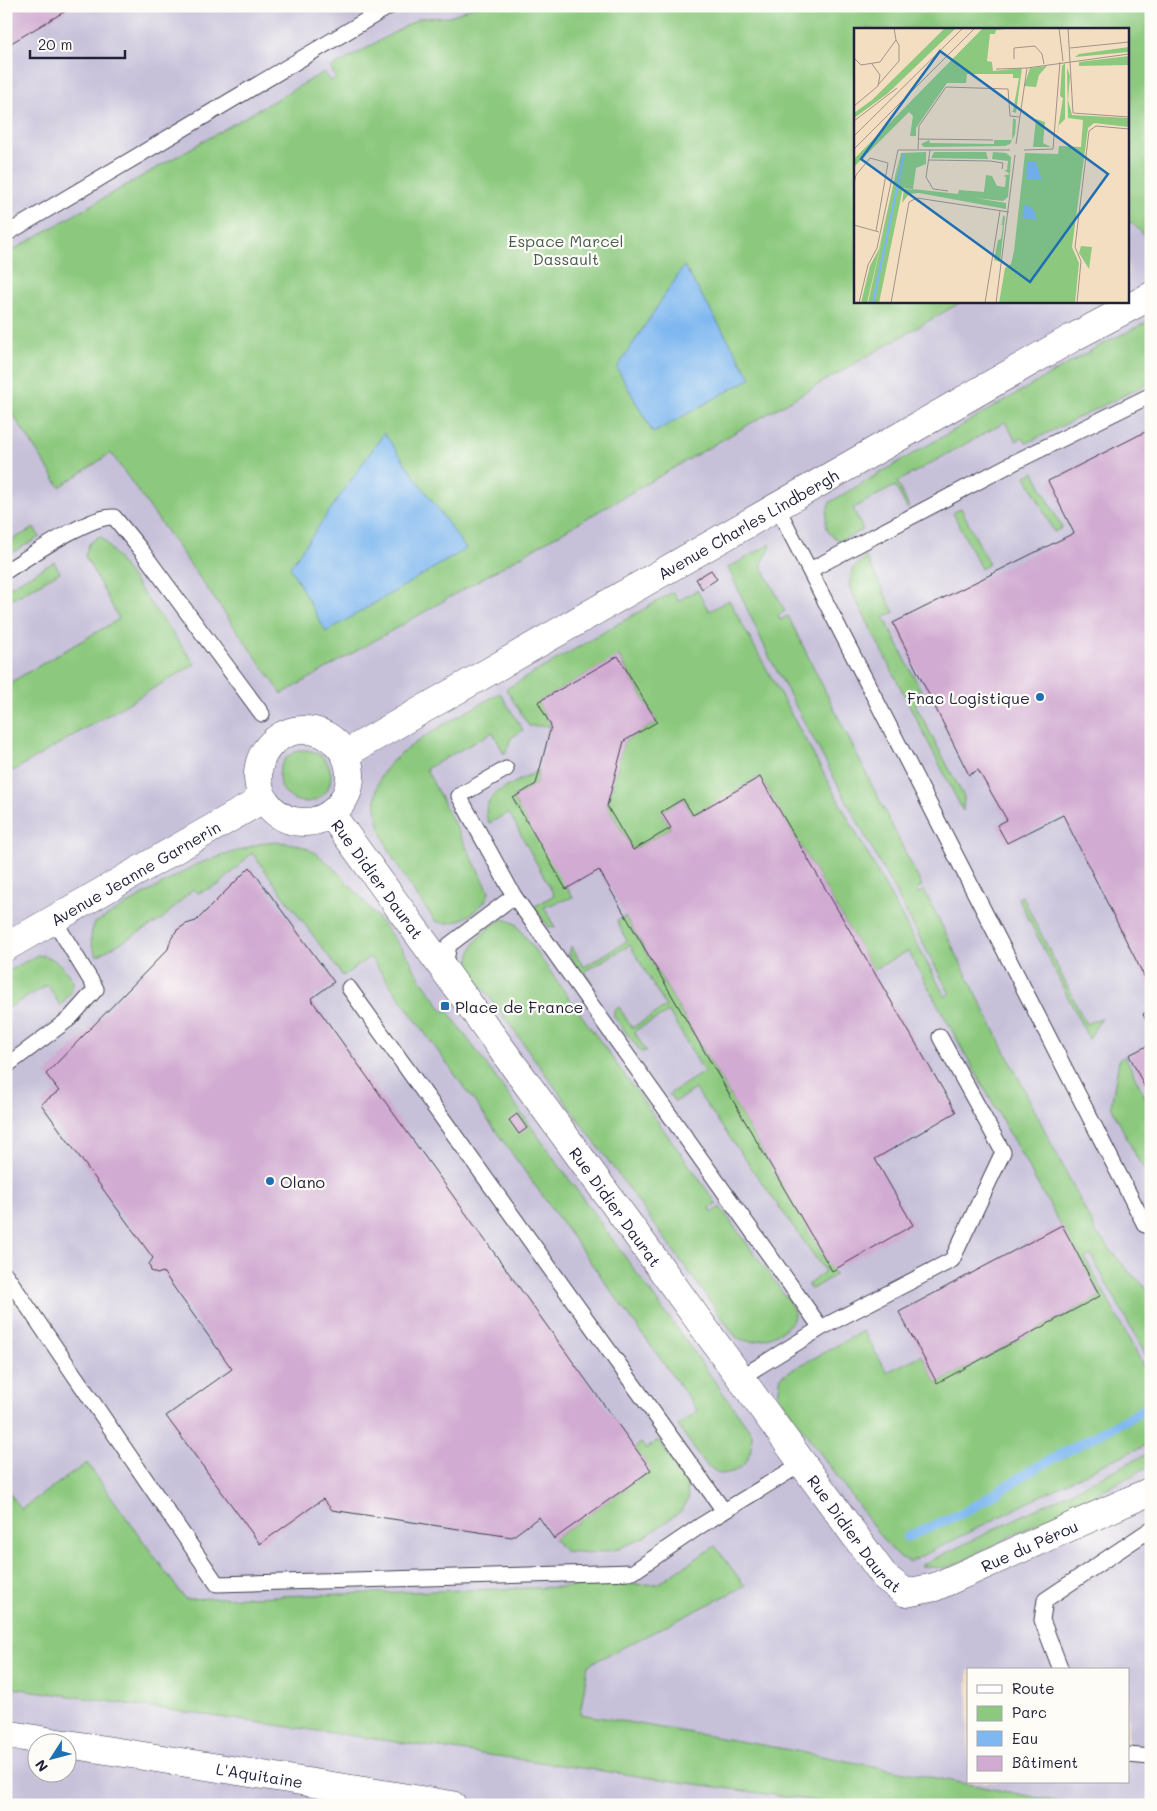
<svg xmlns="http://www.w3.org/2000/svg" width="1157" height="1811" font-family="Mali,sans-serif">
<rect width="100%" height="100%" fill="#fdfcf7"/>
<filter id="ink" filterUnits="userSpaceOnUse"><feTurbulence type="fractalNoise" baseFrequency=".02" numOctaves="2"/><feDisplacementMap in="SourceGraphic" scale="10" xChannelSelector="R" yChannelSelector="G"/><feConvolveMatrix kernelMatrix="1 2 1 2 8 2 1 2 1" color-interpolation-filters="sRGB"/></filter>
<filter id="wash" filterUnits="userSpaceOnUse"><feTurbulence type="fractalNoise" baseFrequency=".0096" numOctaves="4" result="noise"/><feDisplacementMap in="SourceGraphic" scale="20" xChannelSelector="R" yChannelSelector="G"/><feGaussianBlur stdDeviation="1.12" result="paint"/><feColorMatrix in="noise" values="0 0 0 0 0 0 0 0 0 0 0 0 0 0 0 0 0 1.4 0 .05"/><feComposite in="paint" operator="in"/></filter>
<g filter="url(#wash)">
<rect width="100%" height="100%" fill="#f3dec1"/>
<path fill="#c6c0d9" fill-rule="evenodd" d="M6,6H1151V1805H6ZM856,29H1128V301H856ZM968,1670H1128V1782H968ZM38,1744H68V1774H38Z"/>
<path fill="#8cc97e" stroke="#57765c" d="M475,6H1151V242L1131,222L1128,223V29H856V301H963L282,694L111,453L60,487L6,404V254L324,72L331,81L336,78L331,68L420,18L449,17Z
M1151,320V382L1027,443L1022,438L1016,441L1005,422L897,482L909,507L907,508L895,486L853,508L863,530L842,540C821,536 825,517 830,502L1097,347Z
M1034,472L1062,528L1054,532L1026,476Z
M961,508L989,564L981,569L953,513Z
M34,528L40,537L6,556V543Z
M98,537H102L195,664L6,775V685L119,619L85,556L89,544Z
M770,544L771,547L761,565L785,611L778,615L780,620L788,616L922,886L916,890L918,894L924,890L1096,1232L1128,1271L1151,1292V1355L1147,1357L1091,1255L1085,1258L1144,1367L1151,1364V1443L1112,1460L910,1562L898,1556L884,1541L778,1395L781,1376L863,1331L887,1372L922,1355L937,1383L1100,1296L908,951L873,970L760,777L693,815L683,799L661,812L671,828L633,850L607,806L624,741L657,722L619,656L538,702L551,726H529L506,689L673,592L678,601L697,590L709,611L729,600L945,996L950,994L770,658L728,568Z
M866,557L894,612L884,617L925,699L915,704L964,797L963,811L849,586L852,569Z
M54,562L60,572L6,603V589Z
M500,693L523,730L511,738L506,752L504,754L493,732L426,769L489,891C488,904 467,919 454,922C447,924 441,923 435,921C409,885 355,816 384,771C400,746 472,709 500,693Z
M279 776a26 26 0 1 1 52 0a26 26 0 1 1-52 0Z
M539,770L536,784L513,798L573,897L544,907L555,928L549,927L534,907L554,895L509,813L489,823C483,811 487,800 497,792Z
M265,842C281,842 295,842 310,850C339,864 391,936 413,963L411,965L444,1012L447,1010L752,1433C752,1457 746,1473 719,1474L705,1464L678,1426L698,1411L370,957L343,976L252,853L220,884L198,893L193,889L161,920L97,956C90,944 89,935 95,923L197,864Z
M1022,896L1086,1024L1101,1018L1089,1039L1018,898Z
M625,916L835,1275L812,1289L808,1287L809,1284L825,1271L695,1089L675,1102L669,1094L704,1072L669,1012L634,1031L646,1051L641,1052L614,1017V1011L619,1007L632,1028L666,1007L630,945L585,971L596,992L569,955L571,946L584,967L627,941L617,921Z
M505,919L516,924L717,1204L710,1208L712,1213L720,1207L786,1297C789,1303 794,1308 794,1315C793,1329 768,1339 756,1341C748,1342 742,1340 736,1337L470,970C465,947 484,927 505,919Z
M37,955C56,956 63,967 73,981L72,991L60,1006L48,985L6,1009V973Z
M1125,1056L1151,1109V1177L1139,1162L1111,1106L1119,1060Z
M658,1440L687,1483L688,1500L681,1511L645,1537L618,1549L592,1553L564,1551L554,1539L651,1470L635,1448L641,1443L646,1449Z
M1151,1452V1466L954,1565L944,1568L920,1566Z
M87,1463L185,1599L657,1584L715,1546L745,1586L588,1665L580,1714L785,1749L1076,1805H844L6,1687V1488L21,1509Z"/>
<path fill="#7fb8f0" stroke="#506d96" d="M684,266L751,378L653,433L617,368Z
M384,433L466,549L326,632L290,567Z"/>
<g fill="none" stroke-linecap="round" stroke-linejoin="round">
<path stroke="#7fb8f0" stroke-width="10" d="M907,1537L967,1511L1032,1470L1151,1406"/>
</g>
<g id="blocks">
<path fill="#d1abd2" d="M6,6H74L6,46Z
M1151,429V990L1063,815L1007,843L997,825L1007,820L978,770L969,775L893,623L1074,533L1048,481Z
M711,570L717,579L702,589L696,579Z
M618,656L657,722L624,741L607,806L633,850L671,828L661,812L683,799L693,815L760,777L956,1112L875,1159L913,1225L832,1271L599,870L566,889L513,798L536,784L551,726L538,702Z
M250,867L334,982L311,999L651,1470L554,1539L539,1517L512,1537L332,1510L323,1499L260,1544L166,1416L232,1369L163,1272L157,1274L151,1271L149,1264L153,1258L41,1104L59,1091L46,1074L168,949L171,939L177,930L186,924L196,921Z
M1151,1010V1031L1143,1014Z
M1151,1044V1100L1129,1055Z
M517,1114L527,1128L519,1134L509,1120Z
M1062,1225L1100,1296L937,1383L899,1312Z"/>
</g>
</g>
<g filter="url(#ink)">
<use href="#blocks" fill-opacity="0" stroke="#413e4f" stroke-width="1"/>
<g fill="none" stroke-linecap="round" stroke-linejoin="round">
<g stroke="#413e4f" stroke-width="17">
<path id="lane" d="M6,234L390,6
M777,507L1145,1225L1151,1227
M810,570L1015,462L1151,395
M6,571C29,557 90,515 114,517L141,550L262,714
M506,769L459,796L514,896L821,1328
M444,970L449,945L514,896
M349,988L724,1511
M6,1066L69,1019L96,989L54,920
M6,1275L217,1584L633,1572L700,1526L801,1464
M740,1378L821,1328L952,1260L1003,1152L940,1037
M1061,1670L1042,1620L1045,1600L1151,1529
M1128,1755L1151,1757"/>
</g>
<g stroke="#413e4f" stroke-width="29">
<g id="street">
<circle cx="304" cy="776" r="46"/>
<path id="s1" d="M345,754L1072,338L1151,296"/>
<path id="s2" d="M331,814L885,1577L906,1593L935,1587L1151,1491"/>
<path id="s3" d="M6,947L263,799"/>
</g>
</g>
<g stroke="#413e4f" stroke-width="29">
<g id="highway">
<path d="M6,1734L64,1744"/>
<path id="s4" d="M68,1744L452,1805"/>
</g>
</g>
<use href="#lane" stroke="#fff" stroke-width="15"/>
<use href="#street" stroke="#fff" stroke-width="28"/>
<use href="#highway" stroke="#fff" stroke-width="28"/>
</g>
</g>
<g fill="#1f6fb2" stroke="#fdfcf7" stroke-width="2">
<circle cx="1040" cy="697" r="5"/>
<rect x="440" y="1001" width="10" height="10" rx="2.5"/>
<circle cx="270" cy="1181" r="5"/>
</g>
<g text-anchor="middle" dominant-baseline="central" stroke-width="4.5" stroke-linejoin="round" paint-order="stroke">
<g font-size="16" fill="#475c52" stroke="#fdfcf7">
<text x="566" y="240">Espace Marcel<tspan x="566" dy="18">Dassault</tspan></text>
</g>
<g font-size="16" fill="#22223b" stroke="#fdfcf7">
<text stroke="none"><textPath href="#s1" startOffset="464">Avenue Charles Lindbergh</textPath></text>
<text stroke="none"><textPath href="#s3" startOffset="149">Avenue Jeanne Garnerin</textPath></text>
<text stroke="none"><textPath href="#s2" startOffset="80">Rue Didier Daurat</textPath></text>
<text stroke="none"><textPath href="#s2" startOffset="485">Rue Didier Daurat</textPath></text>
<text stroke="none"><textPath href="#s2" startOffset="890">Rue Didier Daurat</textPath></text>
<text stroke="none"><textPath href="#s2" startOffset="1102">Rue du Pérou</textPath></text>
<text stroke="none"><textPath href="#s4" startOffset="194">L'Aquitaine</textPath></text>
</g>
<g font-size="16" fill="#22223b" stroke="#fdfcf7" text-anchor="start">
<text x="1030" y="697" text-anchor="end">Fnac Logistique</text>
<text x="455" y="1006">Place de France</text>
<text x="280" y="1181">Olano</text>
</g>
</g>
<g transform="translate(854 28)">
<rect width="275" height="275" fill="#f3dec1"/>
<path d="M91,0H102L33,66L0,90V85L18,72ZM129,0H161L142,2L141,6H136L133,33L138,34L139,43L168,40L162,85L157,83H159L165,50H159V46H113L112,55H93L62,100V108H56L59,88L55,84L0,139V131ZM275,19V24L221,29L225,26ZM275,28V37L225,38V34ZM211,35V91L205,97L202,113L209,70L206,68L208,38ZM193,38L185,47L182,59L170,58L176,40ZM213,40L216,48L214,72L218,87L275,90V99L240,95L234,100L218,219L225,235L221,275H145L151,240L157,236L160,223L171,125L204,126L205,118L227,119L229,92L214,90ZM159,90L162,92L161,106L156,116L151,118L70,119L67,116L75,112L76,115L140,116V112H158ZM182,91L191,94L189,115L197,119H179ZM72,124V136L62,140L59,161L104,166L105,162L130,164L132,147L138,148L143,158L151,159L152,149L149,148L156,146L154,169L149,173L121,170L152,175V181L65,165L55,166L48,175L50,161L64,162L49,160L25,275H14L47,125ZM80,124H132L134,131L77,130ZM139,124L152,125L157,129L156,146L150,142H153L154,133L138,131ZM46,126L38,168L13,275H7L16,238L25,221ZM149,187L151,189L146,234L140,232L144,212L147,211L149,197L146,196H148ZM227,218L238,219L235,241L225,225Z" fill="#8cc97e"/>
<path d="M173,133L182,134L188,152H172ZM170,177L178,179L183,192L168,190Z" fill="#7fb8f0"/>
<path fill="none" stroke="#7fb8f0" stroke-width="2.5" d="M19,275L50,126"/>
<path fill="none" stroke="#9f938b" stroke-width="1" d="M205,0L209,33M214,0L219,85L275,89M216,20L275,14M0,30L7,37L26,34L42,12L40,0M160,31V20L181,18L188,26L190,36M142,41L173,40M24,57L45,33V17L42,12M0,78L24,58L26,47L18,36M0,93L43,60M0,108L109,0M64,111L139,112M162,116L173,40L275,26M0,121L121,0M64,121L65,98L92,59L154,61L156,88L165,89M76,122L72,149L79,161L94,163M170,122L199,121L206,34M75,132L136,133L149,135L148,141M0,155L2,147L16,130L34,135L22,203M0,197L25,204M5,275L14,237L23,220L44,122H156M37,275L55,174L63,170L155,184M131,275L146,183M142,275L161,127M223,275L227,233L221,219L235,103L242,98L275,101"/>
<path fill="#1f6fb2" fill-opacity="0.15" stroke="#1f6fb2" stroke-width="2.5" d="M86,23L254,146L176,254L7,131Z"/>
<rect width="275" height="275" fill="none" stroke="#22223b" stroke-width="2.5"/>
</g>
<rect width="1157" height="1811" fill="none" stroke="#fdfcf7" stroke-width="25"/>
<rect x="967" y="1668" width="162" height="115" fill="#fdfcf7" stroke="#a5a5ac"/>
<rect x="977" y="1685" width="25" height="8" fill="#ffffff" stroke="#a5a5ac"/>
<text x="1012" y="1694" font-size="15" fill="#22223b">Route</text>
<rect x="977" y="1706" width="25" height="15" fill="#8cc97e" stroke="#a5a5ac"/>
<text x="1012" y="1718" font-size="15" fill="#22223b">Parc</text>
<rect x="977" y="1731" width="25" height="15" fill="#7fb8f0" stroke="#a5a5ac"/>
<text x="1012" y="1744" font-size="15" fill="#22223b">Eau</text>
<rect x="977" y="1756" width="25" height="15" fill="#d1abd2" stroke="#a5a5ac"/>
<text x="1012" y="1768" font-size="15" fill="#22223b">Bâtiment</text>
<g transform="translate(52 1758) rotate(234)"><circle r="24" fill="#fdfcf7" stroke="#a5a5ac"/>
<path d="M0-4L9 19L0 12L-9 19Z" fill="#1f6fb2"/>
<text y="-8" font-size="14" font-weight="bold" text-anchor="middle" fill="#22223b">N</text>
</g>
<path d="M30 50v8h95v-8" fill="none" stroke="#22223b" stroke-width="2.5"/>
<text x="38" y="50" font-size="15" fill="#22223b" stroke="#fdfcf7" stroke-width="4" paint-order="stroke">20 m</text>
</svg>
